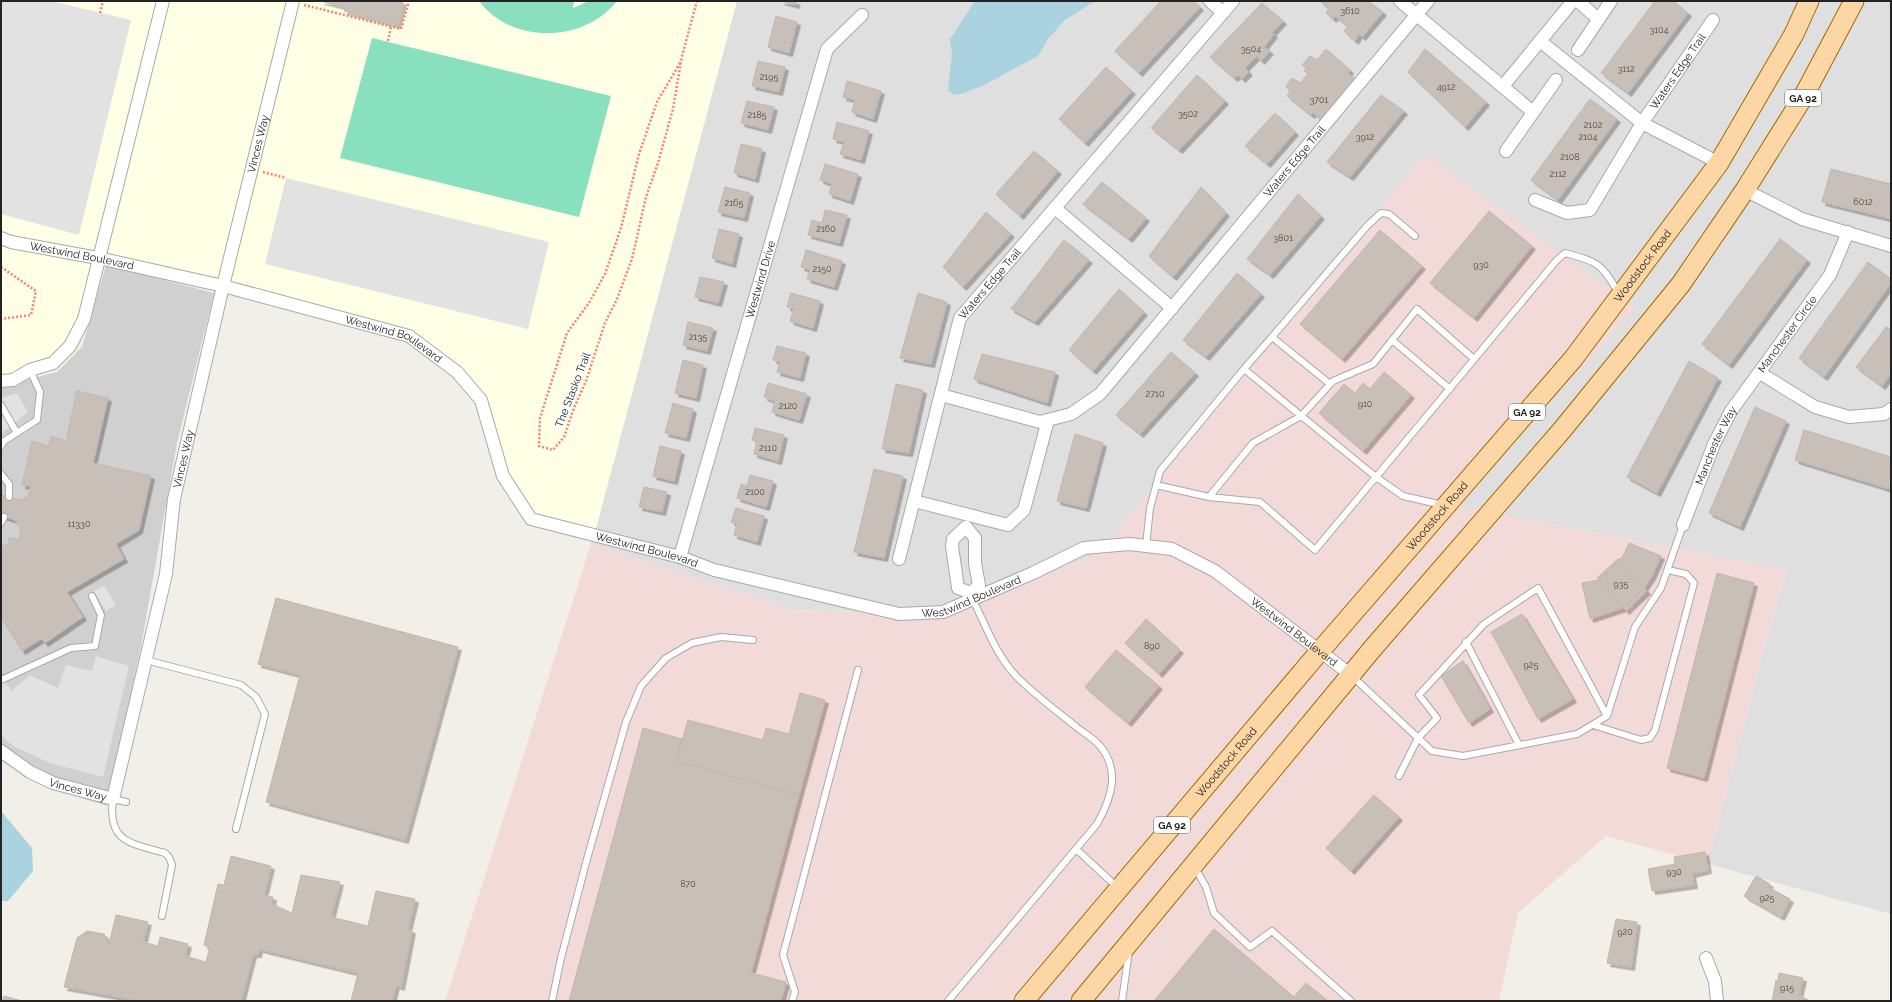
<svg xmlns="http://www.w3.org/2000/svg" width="1892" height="1002" font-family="Raleway,sans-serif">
<defs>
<filter id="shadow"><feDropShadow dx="3.5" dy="3.5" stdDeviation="0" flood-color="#0004"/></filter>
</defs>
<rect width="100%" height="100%" fill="#f2efe9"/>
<path fill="#e0dfdf" d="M737,1H1891V914L1708,864L1760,663L1787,570L1458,506L1425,154L1100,553L951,615L793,610L591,544Z"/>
<path fill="#f2dad9" d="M1425,154L1635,308L1458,506L1787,570L1760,663L1708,864L1606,836L1518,913L1499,1001H445L591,544L793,610L951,615L1100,553Z"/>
<path fill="#ffffe5" d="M1,1H737L594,536L531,519L503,476L481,400L409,336L103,259L84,319L53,363L1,379Z"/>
<path fill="#d0d0d0" d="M106,265L214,293L177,443L141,646L107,806L41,785L1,761V386L57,372L82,347Z"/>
<path fill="#88e0be" d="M479,1H574L573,8L589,1H617C584,43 512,45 479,1Z
M372,38L611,96L579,217L340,158Z"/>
<path fill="#e2e2e2" d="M1,1H51L131,20L79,235L1,214Z
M286,178L549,242L528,329L265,264Z
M17,393L28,412L1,434V398Z
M104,585L116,605L106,611L94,591Z
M96,656L129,666L103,777L50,763L15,747L1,736V675L11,691L30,675L58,688L66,665L92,671Z"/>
<path fill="#aad3df" d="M975,1H1095L1065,20L1048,39L1038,56L984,85L964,93L954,95L948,90L952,53L950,39Z
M1,811L32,848L33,871L8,901H1Z"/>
<path fill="#c7bfb8" stroke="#c4b6ab" filter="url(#shadow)" d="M321,1H403L397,25L344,11L345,7Z
M781,1H796V5Z
M1161,1H1193L1200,7L1139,73L1115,51Z
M1320,1H1368L1383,12L1362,37L1359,34L1355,41L1344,31L1348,26L1335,16L1333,19L1326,13L1329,9Z
M1655,1H1673L1688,13L1628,93L1601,73Z
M1262,3L1283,21L1272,33L1274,34L1264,47L1270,51L1261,61L1257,56L1245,68L1249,72L1242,79L1238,75L1234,78L1210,57Z
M776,16L797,22L789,53L768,47Z
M1326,49L1350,70L1348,73L1356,80L1321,119L1313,113L1311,115L1287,96L1290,91L1286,86L1292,78L1300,83L1308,74L1304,71L1307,69L1302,65L1310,56L1317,60Z
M1425,49L1486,102L1465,127L1408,72Z
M758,61L785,67L779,92L752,86Z
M1106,67L1132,91L1085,143L1059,119Z
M1197,75L1225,101L1179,150L1151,128Z
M847,81L881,91L873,119L852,112L855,100L843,97Z
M1381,95L1404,111L1350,177L1327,162Z
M1590,99L1617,119L1558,200L1531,180Z
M747,101L774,107L768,130L741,123Z
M1275,113L1295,132L1267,164L1245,146Z
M837,122L869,131L861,160L840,154L844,142L833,139Z
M741,144L762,149L755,179L734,173Z
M1034,151L1058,171L1020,216L996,194Z
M825,164L858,174L850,201L829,194L832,184L820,180Z
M1831,169L1891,184V219L1822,202Z
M1102,182L1146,218L1129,239L1083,204Z
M725,187L750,193L744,218L718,212Z
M1201,187L1226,213L1173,277L1149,256Z
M1298,194L1321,216L1270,275L1247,259Z
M825,210L847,215L839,243L808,235L812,220L822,223Z
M1489,211L1532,246L1474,318L1430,283Z
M986,212L1011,234L963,287L943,267Z
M719,229L739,234L732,264L712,258Z
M1380,230L1422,266L1342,359L1300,324Z
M1780,239L1807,260L1729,365L1702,344Z
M1064,240L1089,260L1035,322L1011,309Z
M806,250L842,261L834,287L807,279L810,270L801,267Z
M1868,262L1891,279V283L1824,377L1799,358Z
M1237,273L1261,294L1206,357L1183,340Z
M700,277L724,282L718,303L695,297Z
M1119,289L1144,312L1093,371L1069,350Z
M791,293L820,301L813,328L790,321L794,308L787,307Z
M918,293L947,302L931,364L900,358Z
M688,322L713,328L707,351L683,345Z
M1886,327L1891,330V373L1882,386L1856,367Z
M777,346L806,353L800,378L777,372L780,362L773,360Z
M1171,352L1195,373L1140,434L1116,415Z
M982,354L1055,372L1047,403L974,379Z
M683,360L703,365L696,398L675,393Z
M1689,361L1718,378L1657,493L1627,477Z
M1384,372L1411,395L1363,451L1319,413L1344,384L1355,393L1363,383L1370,389Z
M768,383L807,394L799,420L772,412L775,401L764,397Z
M896,384L923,390L909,453L882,449Z
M77,391L108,398L93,463L151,476L139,530L116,544L124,559L67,592L83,617L45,643L41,639L22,651L1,617V547L9,544V537L19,540L21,528L15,520L1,516V495L20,500L28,497L30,486L22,485L32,441L49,446L51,436L66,441Z
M673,403L693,409L686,438L665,433Z
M1755,407L1786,421L1740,527L1709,513Z
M755,428L784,435L778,461L754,454L757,441L752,440Z
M1804,430L1891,457V482L1889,489L1795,460Z
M1075,434L1103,443L1086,508L1057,501Z
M660,446L681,451L674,481L653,476Z
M874,469L903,476L884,558L854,552Z
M750,475L773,481L766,507L737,498L741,484L747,486Z
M644,487L667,492L662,512L639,507Z
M736,508L764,516L757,542L734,535L737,524L731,522Z
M1629,543L1661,556L1652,576L1644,588L1623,608L1590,619L1582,583L1599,580L1623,556Z
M1618,559L1647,591L1626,611L1597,578Z
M1717,573L1754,583L1704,778L1667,768Z
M276,598L458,647L405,840L266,802L300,675L258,664Z
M1522,614L1573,699L1538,719L1491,632Z
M1146,619L1180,650L1159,674L1125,643Z
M1116,650L1159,686L1128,723L1085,687Z
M1463,661L1490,709L1469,723L1441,676Z
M800,693L825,700L799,795L676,761L688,720L763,740L766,728L789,734Z
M643,728L682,739L676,761L799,795L751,973L786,982L781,1001H569Z
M1374,795L1399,817L1351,871L1326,848Z
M1705,852L1708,870L1692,874L1694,885L1652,891L1648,869L1675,864L1674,857Z
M231,856L271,866L264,895L273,897L272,904L292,913L301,875L340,882L331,917L368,926L376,891L415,899L408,929L412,930L401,987L396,985L392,1001H351L358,973L259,949L258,954H253L241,1001H141L64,987L77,938L87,931L104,934L109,944L116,915L148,922L143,942L158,946L160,937L188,944L185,956L206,962L210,947L204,945L218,884L224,885Z
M1756,876L1770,884L1768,887L1790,899L1781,917L1744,896Z
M1616,919L1637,922L1631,967L1607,963Z
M1214,929L1294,997L1306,983L1328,1001H1154Z
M1779,973L1803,978L1799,995L1804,996L1803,1001H1772L1776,980L1778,981Z
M4,996L22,1001H2Z"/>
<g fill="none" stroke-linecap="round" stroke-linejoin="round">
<g stroke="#a9a9a9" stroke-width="8">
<path id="service" d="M1272,337L1367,226L1381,213L1389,214L1415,236
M1392,340L1450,389
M1244,369L1272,337L1330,384
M1,405L17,433
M1,446L4,441L37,420L40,392L30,370
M1,474L9,484V497
M1156,485L1209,497L1253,443L1301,416L1333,381L1373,364L1417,309L1474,359
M1443,505L1403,496L1376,477L1556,261L1565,253C1598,262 1601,263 1618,292
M1,523L4,517
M1146,546L1150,508L1160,471L1244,369L1376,477L1315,550L1260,502L1209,497
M1466,642L1519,745
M146,660L241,685L256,697L265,714L236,829
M1352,676L1432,751L1463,756L1577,734L1607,716L1635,627L1661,588L1683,525
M1,680L71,648L95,646L101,615L92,596
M1593,725L1641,740L1650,738L1655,730L1694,583L1686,574L1668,570
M1399,776L1418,738L1437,718L1419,695L1484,624L1538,588L1607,716
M126,802L113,799C107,842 130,843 165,853L169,857L172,865L162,916
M1076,849L1117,887
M1195,868L1206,887L1214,913L1250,947L1272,931L1351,1001
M552,1001L561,958L587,859L626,722L641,686L666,658L692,643L721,637L753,640
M792,1001L795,992L783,955L858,670
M948,1001L1097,824C1111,799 1121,771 1100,746C1094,738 1082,732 1074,725C1054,709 1034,694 1016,676C996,655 986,626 973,600
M1122,1001L1129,951"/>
</g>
<g stroke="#a9a9a9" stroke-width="14">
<g id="minor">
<path d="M1210,1L1223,13"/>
<path d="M1400,1L1533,112"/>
<path d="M1578,1L1598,19"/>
<path d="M1540,41L1642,123L1719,163"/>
<path d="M1578,50L1611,1"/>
<path d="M1503,86L1573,1"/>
<path d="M1506,151L1556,80"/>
<path d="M1745,190L1802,219L1891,246"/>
<path id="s1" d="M1535,200L1567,213L1590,210L1642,123L1713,20"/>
<path d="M1055,208L1172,308"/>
<path id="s2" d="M1,238L11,242L103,259L223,286L409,336L457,372L481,400L503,476L531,519L680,557L714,570L899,614L943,612L1033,573L1084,548L1129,544L1172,549L1215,571L1351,675"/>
<path d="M1760,373L1815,407L1849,417L1884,414L1891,409"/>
<path d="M1,381L13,380L30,370L53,363L70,346L84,319L163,1"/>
<path id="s3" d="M941,395L1040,422L1071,414L1100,394L1428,1"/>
<path d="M914,501L1008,525L1024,510L1048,420"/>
<path id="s4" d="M1683,525L1714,444L1731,411L1830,275L1848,232"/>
<path d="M966,527L953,539L952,546L958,588L971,593"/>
<path d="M966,527L975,538V563L979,585L971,593"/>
<path id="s5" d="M680,557L827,49L862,15"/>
<path id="s6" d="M899,559L960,318L1233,1"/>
<path id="s7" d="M1,751L30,772L53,783L113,799L166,574L174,499L223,286L293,1"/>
<path d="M1706,958L1715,981L1717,1001"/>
</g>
</g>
<g stroke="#a06b00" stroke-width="21">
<g id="primary">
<path id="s8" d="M1024,1001L1320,651L1573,359L1719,163L1794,34L1809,1"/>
<path d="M1081,1001L1373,648L1562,430L1681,284L1745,190L1802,99L1854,1"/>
</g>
</g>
<path stroke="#fa8072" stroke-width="2.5" stroke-dasharray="2 2" stroke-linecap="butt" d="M304,5L401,29L409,1
M100,13L103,1
M388,41L391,27
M680,63L657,102L639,154L621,228L605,274L589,303L567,333L540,418L539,446L553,450L564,437L574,408L586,381L605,323L617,299L632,259L646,197L658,163L673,109L682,56L697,1
M263,172L286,178
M1,267L36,291L31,315L1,319"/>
<use href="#service" stroke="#fff" stroke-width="6"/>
<use href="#minor" stroke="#fff" stroke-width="12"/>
<use href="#primary" stroke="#fcd6a4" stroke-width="19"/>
</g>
<g text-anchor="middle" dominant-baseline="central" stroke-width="3.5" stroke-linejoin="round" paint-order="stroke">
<g font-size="9" fill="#4b4948">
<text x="1350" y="11">3610</text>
<text x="1659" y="30">3104</text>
<text x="1251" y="49">3504</text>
<text x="1626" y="69">3112</text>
<text x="769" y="77">2195</text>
<text x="1446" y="87">4912</text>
<text x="1319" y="100">3701</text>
<text x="1188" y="114">3502</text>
<text x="757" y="115">2185</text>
<text x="1593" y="125">2102</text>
<text x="1365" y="137">3912</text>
<text x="1588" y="137">2104</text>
<text x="1570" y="157">2108</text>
<text x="1558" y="174">2112</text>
<text x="1863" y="202">6012</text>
<text x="734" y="203">2165</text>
<text x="826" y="229">2160</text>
<text x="1283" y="238">3801</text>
<text x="1481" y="265">930</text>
<text x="822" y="269">2150</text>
<text x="698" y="337">2135</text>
<text x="1155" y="394">2710</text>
<text x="1365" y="404">910</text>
<text x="788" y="406">2120</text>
<text x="768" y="448">2110</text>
<text x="755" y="492">2100</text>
<text x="79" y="524">11330</text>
<text x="1621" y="584">935</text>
<text x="1152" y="646">890</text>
<text x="1531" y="665">925</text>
<text x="1674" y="872">930</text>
<text x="688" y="884">870</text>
<text x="1767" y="898">925</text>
<text x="1625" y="932">920</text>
<text x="1787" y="988">915</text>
</g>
<g fill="#fff" stroke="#646464" stroke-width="1">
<rect x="1785" y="90" width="36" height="16" rx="3"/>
<rect x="1509" y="404" width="36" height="16" rx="3"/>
<rect x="1154" y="817" width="36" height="16" rx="3"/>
</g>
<g font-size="10" font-weight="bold" fill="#222">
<text x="1803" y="98">GA 92</text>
<text x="1527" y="412">GA 92</text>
<text x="1172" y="825">GA 92</text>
</g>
<g font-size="11" fill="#222" stroke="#fff">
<text stroke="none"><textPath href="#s1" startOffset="222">Waters Edge Trail</textPath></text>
<text stroke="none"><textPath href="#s7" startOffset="795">Vinces Way</textPath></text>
<text stroke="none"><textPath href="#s3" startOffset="473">Waters Edge Trail</textPath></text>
<text stroke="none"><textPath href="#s2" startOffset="83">Westwind Boulevard</textPath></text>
<text stroke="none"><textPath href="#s8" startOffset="961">Woodstock Road</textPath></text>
<text stroke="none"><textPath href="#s5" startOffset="289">Westwind Drive</textPath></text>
<text stroke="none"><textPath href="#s6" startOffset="294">Waters Edge Trail</textPath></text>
<text stroke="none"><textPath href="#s4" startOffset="219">Manchester Circle</textPath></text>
<text stroke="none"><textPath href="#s2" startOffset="407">Westwind Boulevard</textPath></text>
<text transform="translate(573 390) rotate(-69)">The Stasko Trail</text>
<text stroke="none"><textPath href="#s4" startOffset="86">Manchester Way</textPath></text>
<text stroke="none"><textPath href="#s7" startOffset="471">Vinces Way</textPath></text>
<text stroke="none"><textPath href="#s8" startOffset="637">Woodstock Road</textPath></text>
<text stroke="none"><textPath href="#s2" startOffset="767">Westwind Boulevard</textPath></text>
<text stroke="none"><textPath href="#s2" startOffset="1103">Westwind Boulevard</textPath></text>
<text stroke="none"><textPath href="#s2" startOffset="1463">Westwind Boulevard</textPath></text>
<text stroke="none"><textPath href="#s8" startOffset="313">Woodstock Road</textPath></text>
<text stroke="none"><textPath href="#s7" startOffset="87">Vinces Way</textPath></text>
</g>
</g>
<rect width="1892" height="1002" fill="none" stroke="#222222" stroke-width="4"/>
</svg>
